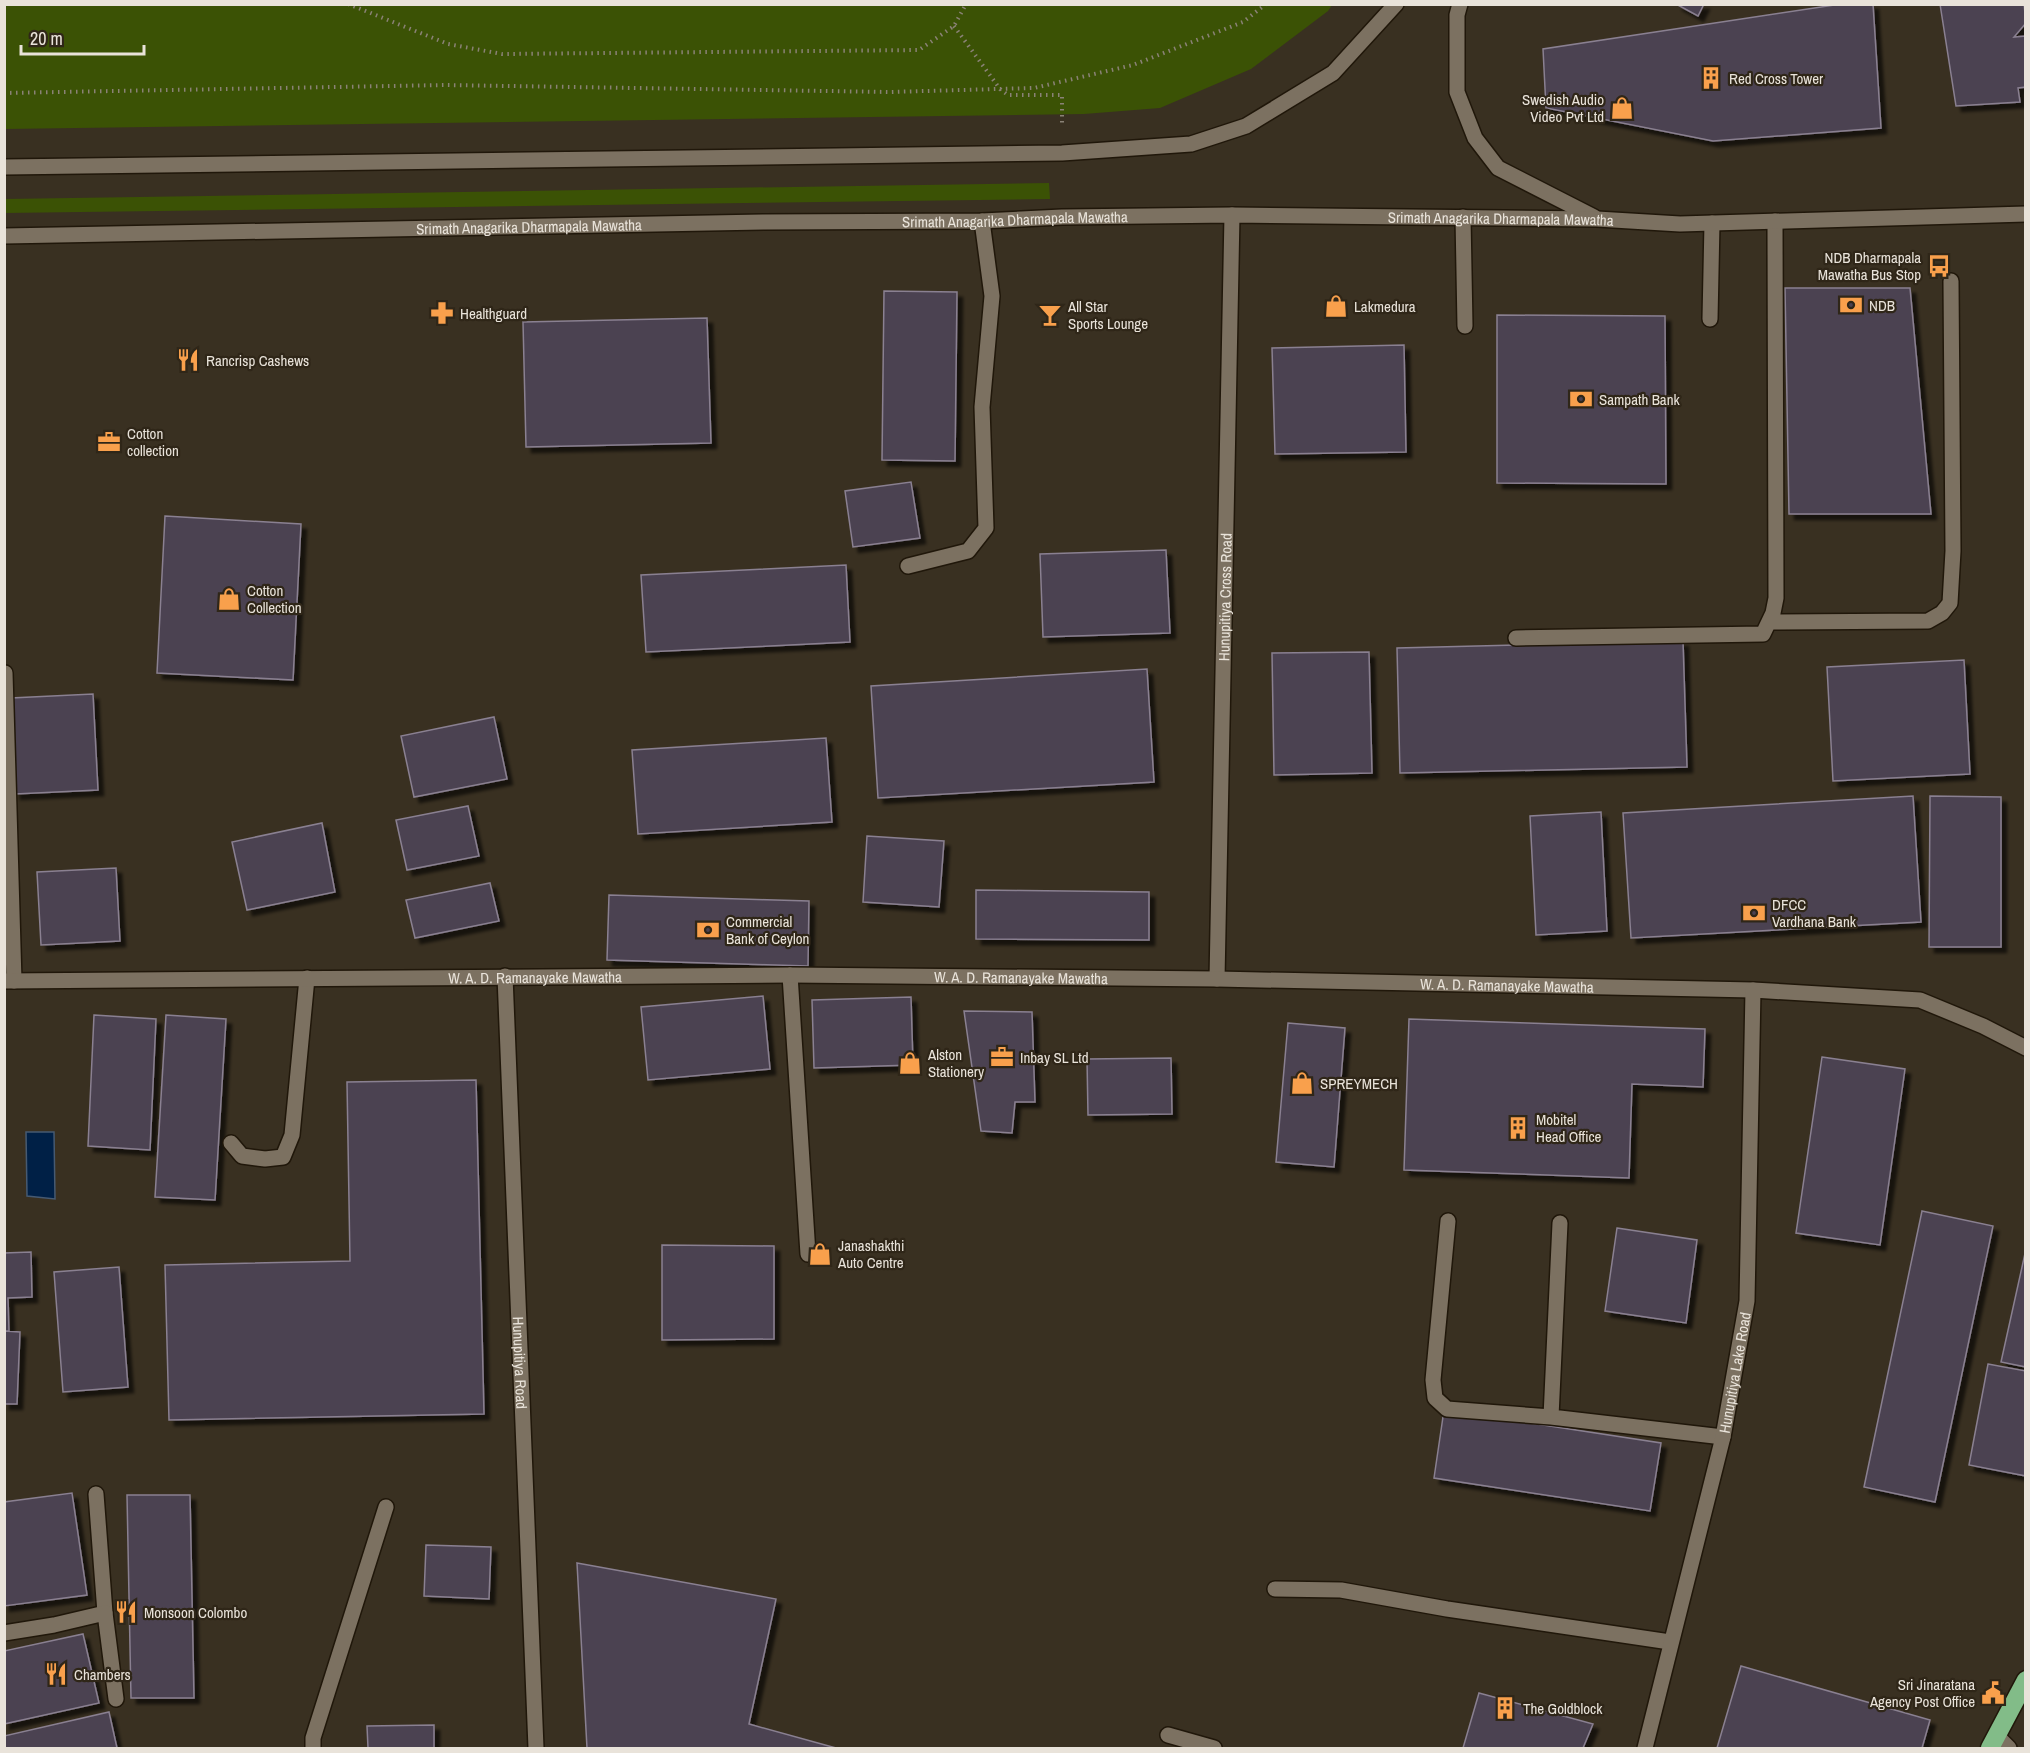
<svg xmlns="http://www.w3.org/2000/svg" width="2030" height="1753" font-family="'Archivo Narrow',sans-serif">
<defs>
<filter id="shadow"><feDropShadow dx="5.5" dy="5.5" stdDeviation="1.5" flood-color="#0009"/></filter>
</defs>
<rect width="100%" height="100%" fill="#393021"/>
<path fill="#3b5205" d="M4,5L5,4L1332,5L1328,11L1251,69L1160,108L1084,114L5,129Z
M1049,183L1050,199L4,213L5,199Z"/>
<path fill="#002046" stroke="#465a72" stroke-width="1.5" d="M26,1132H54L55,1199L27,1196Z"/>
<path fill="#4b4251" stroke="#8a8091" stroke-width="1.5" filter="url(#shadow)" d="M1676,4H1704L1698,16Z
M1841,4H1873L1881,128L1713,141L1546,108L1543,49Z
M1940,4H2024L2026,23L2014,37L2026,36V87L2018,88L2020,102L1956,106Z
M1785,288H1910L1931,514H1789Z
M884,291L957,292L955,461L882,460Z
M1497,315L1665,316L1666,484L1497,483Z
M707,318L711,443L526,447L523,322Z
M1404,345L1406,452L1275,454L1272,348Z
M911,482L920,538L853,547L845,491Z
M165,516L301,524L293,680L157,673Z
M1166,550L1170,633L1043,637L1040,554Z
M846,565L850,642L646,652L641,575Z
M1683,641L1687,767L1400,773L1397,648Z
M1369,652L1372,773L1274,775L1272,653Z
M1964,660L1970,774L1833,781L1827,667Z
M1147,669L1154,782L878,798L871,686Z
M93,694L98,790L15,794L11,698Z
M494,717L507,779L414,797L401,736Z
M826,738L832,822L638,834L632,750Z
M1913,796L1921,922L1631,938L1623,813Z
M1930,796L2001,797V947H1929Z
M468,806L479,856L407,870L396,820Z
M1601,812L1607,931L1536,935L1530,816Z
M322,823L335,892L247,910L232,842Z
M867,836L944,841L939,907L863,902Z
M116,868L120,941L41,945L37,872Z
M490,883L499,921L415,938L406,900Z
M976,890L1149,892V940L976,939Z
M609,895L809,901L808,966L607,960Z
M763,996L770,1069L648,1080L641,1007Z
M911,997L913,1065L814,1068L812,1000Z
M964,1011L1032,1012L1035,1102H1015L1012,1133L981,1131Z
M94,1015L156,1019L150,1150L88,1146Z
M166,1015L226,1019L215,1200L155,1197Z
M1409,1019L1705,1029L1703,1087L1632,1084L1629,1178L1404,1170Z
M1288,1023L1345,1028L1334,1167L1276,1162Z
M1822,1057L1905,1069L1880,1245L1796,1233Z
M1171,1058L1172,1114L1088,1115L1087,1059Z
M476,1080L484,1414L169,1420L165,1265L350,1261L347,1082Z
M1922,1211L1993,1226L1935,1502L1864,1487Z
M1617,1228L1697,1240L1686,1323L1605,1311Z
M662,1245L774,1246V1339L662,1340Z
M2026,1249V1367L2001,1362Z
M31,1252L32,1297L8,1298L9,1331H4V1253Z
M119,1267L128,1387L63,1392L54,1272Z
M4,1331L20,1332L17,1404H4Z
M1988,1364L2026,1371V1476L1969,1465Z
M1444,1410L1661,1443L1650,1511L1434,1478Z
M72,1493L87,1595L4,1606V1502Z
M127,1495H190L194,1698H131Z
M426,1545L491,1547L489,1599L424,1596Z
M577,1563L776,1599L749,1724L836,1748H587Z
M83,1634L99,1703L4,1724V1651Z
M1741,1666L1930,1720L1922,1748H1717Z
M1479,1693L1593,1724L1583,1748H1463Z
M109,1712L117,1748H4V1736Z
M434,1725V1748H368L367,1726Z"/>
<g fill="none" stroke-linecap="round" stroke-linejoin="round">
<g stroke="#20170a" stroke-width="18">
<path id="lane" d="M1463,217L1465,326
M1710,319L1712,223
M908,566L968,551L986,528L982,407L992,296L982,221
M1770,622L1928,621L1942,613L1950,603L1953,551L1951,281
M1516,638L1763,634L1773,613L1776,598L1775,221
M5,673L14,981
M790,975L808,1254
M231,1143L242,1156L265,1159L283,1157L292,1135L307,978
M1448,1221L1433,1380L1435,1398L1447,1409L1551,1417L1723,1437
M1551,1417L1560,1223
M1275,1589L1341,1590L1447,1609L1670,1642
M313,1748V1738L386,1507"/>
</g>
<g stroke="#20170a" stroke-width="18">
<g id="street">
<path id="s1" d="M505,976L536,1748"/>
<path id="s2" d="M1217,979L1232,215"/>
<path id="s3" d="M4,981L790,975L1217,979L1753,990L1920,1000L1983,1026L2026,1048"/>
<path d="M96,1494L105,1613"/>
<path d="M4,1633L54,1625L105,1613L116,1699"/>
<path d="M1168,1735L1214,1748"/>
<path id="s4" d="M1645,1748L1723,1437L1747,1301L1753,990"/>
</g>
</g>
<g stroke="#20170a" stroke-width="18">
<g id="secondary">
<path d="M1460,4L1457,15V92L1475,138L1498,168L1594,217"/>
<path d="M4,167L1062,153L1191,144L1246,126L1333,73L1396,4"/>
<path id="s5" d="M4,236L763,222L982,221L1062,217L1232,215L1597,219L1680,224L2026,214"/>
<path d="M1996,1735L2009,1748"/>
</g>
</g>
<g stroke="#20170a" stroke-width="21">
<path id="highway" d="M1990,1748L2026,1680"/>
</g>
<path stroke="#8a8276" stroke-width="4" stroke-dasharray="1.5 4.5" stroke-linecap="butt" d="M348,4L448,44L502,54L919,50L954,26L966,4
M954,26L1000,89L1008,95H1062V126
M4,93L445,85L889,92L1034,88L1133,65L1243,22L1266,4"/>
<use href="#lane" stroke="#7c7161" stroke-width="15"/>
<use href="#street" stroke="#7c7161" stroke-width="15"/>
<use href="#secondary" stroke="#7c7161" stroke-width="15"/>
<use href="#highway" stroke="#82bc88" stroke-width="18"/>
</g>
<defs>
<g id="building-bare" transform="scale(1.8)"><path d="M-4-6H4V6H1V3H-1V6H-4ZM-2.5-4.3h1.7v1.8h-1.7ZM.8-4.3h1.7v1.8H.8ZM-2.5-1h1.7V.8h-1.7ZM.8-1h1.7V.8H.8Z" fill="#f9a04c" stroke="#2f2618" stroke-width="2.5" paint-order="stroke"/></g>
<g id="shop-bare" transform="scale(1.8)"><path d="M-5-2.5h2.3a2.7 3.5 0 0 1 5.4 0H5L5.5 6h-11ZM-1.5-2.5h3a1.5 2.3 0 0 0-3 0Z" fill="#f9a04c" stroke="#2f2618" stroke-width="2.5" paint-order="stroke"/></g>
<g id="bus-bare" transform="scale(1.8)"><path d="M-5-6H5V4H4V6H2V4H-2V6H-4V4H-5ZM-3.5-4V0h7V-4ZM-3.5 1.2v1.5H-2V1.2ZM2 1.2v1.5H3.5V1.2Z" fill="#f9a04c" stroke="#2f2618" stroke-width="2.5" paint-order="stroke"/></g>
<g id="bank-bare" transform="scale(1.8)"><path d="M-6-4H6V4H-6ZM0-2.3a2.3 2.3 0 1 0 0 4.6a2.3 2.3 0 1 0 0-4.6Z" fill="#f9a04c" stroke="#2f2618" stroke-width="2.5" paint-order="stroke"/></g>
<g id="pharmacy-bare" transform="scale(1.8)"><path d="M-2-6h4v4h4v4h-4v4h-4v-4h-4v-4h4Z" fill="#f9a04c" stroke="#2f2618" stroke-width="2.5" paint-order="stroke"/></g>
<g id="bar-bare" transform="scale(1.8)"><path d="M-6-5H6L.8 .8V4.5H3.5V6h-7V4.5H-.8V.8Z" fill="#f9a04c" stroke="#2f2618" stroke-width="2.5" paint-order="stroke"/></g>
<g id="restaurant-bare" transform="scale(1.8)"><path d="M-5-6h1v4h1v-4h1v4h1v-4h1v5L-1.5 .5V6h-2V.5L-5-1ZM5-6V6H3V1.5H1.5Q1.5-4 5-6Z" fill="#f9a04c" stroke="#2f2618" stroke-width="2.5" paint-order="stroke"/></g>
<g id="office-bare" transform="scale(1.8)"><path d="M-6-3h4V-5.5h4V-3h4V5H-6ZM-1-4.5V-3h2v-1.5ZM-6 0V1H6V0Z" fill="#f9a04c" stroke="#2f2618" stroke-width="2.5" paint-order="stroke"/></g>
<g id="civic-bare" transform="scale(1.8)"><path d="M-.6-6.5H3V-4.5H.6V-3L4-1V1h2V6H-6V1h2V-1L-.6-3ZM-1.2 2.5V6h2.4V2.5Z" fill="#f9a04c" stroke="#2f2618" stroke-width="2.5" paint-order="stroke"/></g>
</defs>
<g fill-rule="evenodd">
<use href="#building-bare" x="1711" y="78"/>
<use href="#shop-bare" x="1622" y="108"/>
<use href="#bus-bare" x="1939" y="266"/>
<use href="#bank-bare" x="1851" y="305"/>
<use href="#shop-bare" x="1336" y="306"/>
<use href="#pharmacy-bare" x="442" y="313"/>
<use href="#bar-bare" x="1050" y="315"/>
<use href="#restaurant-bare" x="188" y="360"/>
<use href="#bank-bare" x="1581" y="399"/>
<use href="#office-bare" x="109" y="442"/>
<use href="#shop-bare" x="229" y="599"/>
<use href="#bank-bare" x="1754" y="913"/>
<use href="#bank-bare" x="708" y="930"/>
<use href="#office-bare" x="1002" y="1057"/>
<use href="#shop-bare" x="910" y="1063"/>
<use href="#shop-bare" x="1302" y="1083"/>
<use href="#building-bare" x="1518" y="1128"/>
<use href="#shop-bare" x="820" y="1254"/>
<use href="#restaurant-bare" x="126" y="1612"/>
<use href="#restaurant-bare" x="56" y="1674"/>
<use href="#civic-bare" x="1993" y="1693"/>
<use href="#building-bare" x="1505" y="1708"/>
</g>
<g text-anchor="middle" dominant-baseline="central" stroke-width="4.5" stroke-linejoin="round" paint-order="stroke">
<g font-size="15" fill="#e9e3da" stroke="#2f2618" text-anchor="start">
<text x="1729" y="78">Red Cross Tower</text>
<text x="1604" y="99" text-anchor="end">Swedish Audio<tspan x="1604" dy="17">Video Pvt Ltd</tspan></text>
<text x="1921" y="257" text-anchor="end">NDB Dharmapala<tspan x="1921" dy="17">Mawatha Bus Stop</tspan></text>
<text x="1869" y="305">NDB</text>
<text x="1068" y="306">All Star<tspan x="1068" dy="17">Sports Lounge</tspan></text>
<text x="1354" y="306">Lakmedura</text>
<text x="460" y="313">Healthguard</text>
<text x="206" y="360">Rancrisp Cashews</text>
<text x="1599" y="399">Sampath Bank</text>
<text x="127" y="433">Cotton<tspan x="127" dy="17">collection</tspan></text>
<text x="247" y="590">Cotton<tspan x="247" dy="17">Collection</tspan></text>
<text x="1772" y="904">DFCC<tspan x="1772" dy="17">Vardhana Bank</tspan></text>
<text x="726" y="921">Commercial<tspan x="726" dy="17">Bank of Ceylon</tspan></text>
<text x="928" y="1054">Alston<tspan x="928" dy="17">Stationery</tspan></text>
<text x="1020" y="1057">Inbay SL Ltd</text>
<text x="1320" y="1083">SPREYMECH</text>
<text x="1536" y="1119">Mobitel<tspan x="1536" dy="17">Head Office</tspan></text>
<text x="838" y="1245">Janashakthi<tspan x="838" dy="17">Auto Centre</tspan></text>
<text x="144" y="1612">Monsoon Colombo</text>
<text x="74" y="1674">Chambers</text>
<text x="1975" y="1684" text-anchor="end">Sri Jinaratana<tspan x="1975" dy="17">Agency Post Office</tspan></text>
<text x="1523" y="1708">The Goldblock</text>
</g>
<g font-size="15" fill="#e9e3da" stroke="#2f2618">
<text stroke="none"><textPath href="#s5" startOffset="1497">Srimath Anagarika Dharmapala Mawatha</textPath></text>
<text stroke="none"><textPath href="#s5" startOffset="1011">Srimath Anagarika Dharmapala Mawatha</textPath></text>
<text stroke="none"><textPath href="#s5" startOffset="525">Srimath Anagarika Dharmapala Mawatha</textPath></text>
<text stroke="none"><textPath href="#s2" startOffset="382">Hunupitiya Cross Road</textPath></text>
<text stroke="none"><textPath href="#s3" startOffset="531">W. A. D. Ramanayake Mawatha</textPath></text>
<text stroke="none"><textPath href="#s3" startOffset="1017">W. A. D. Ramanayake Mawatha</textPath></text>
<text stroke="none"><textPath href="#s3" startOffset="1503">W. A. D. Ramanayake Mawatha</textPath></text>
<text stroke="none"><textPath href="#s1" startOffset="387">Hunupitiya Road</textPath></text>
<text stroke="none"><textPath href="#s4" startOffset="386">Hunupitiya Lake Road</textPath></text>
</g>
</g>
<rect width="2030" height="1753" fill="none" stroke="#e9e3da" stroke-width="12"/>
<path d="M21 45v9h123v-9" fill="none" stroke="#e9e3da" stroke-width="3"/>
<text x="30" y="45" font-size="18" fill="#e9e3da" stroke="#2f2618" stroke-width="4.5" paint-order="stroke">20 m</text>
</svg>
